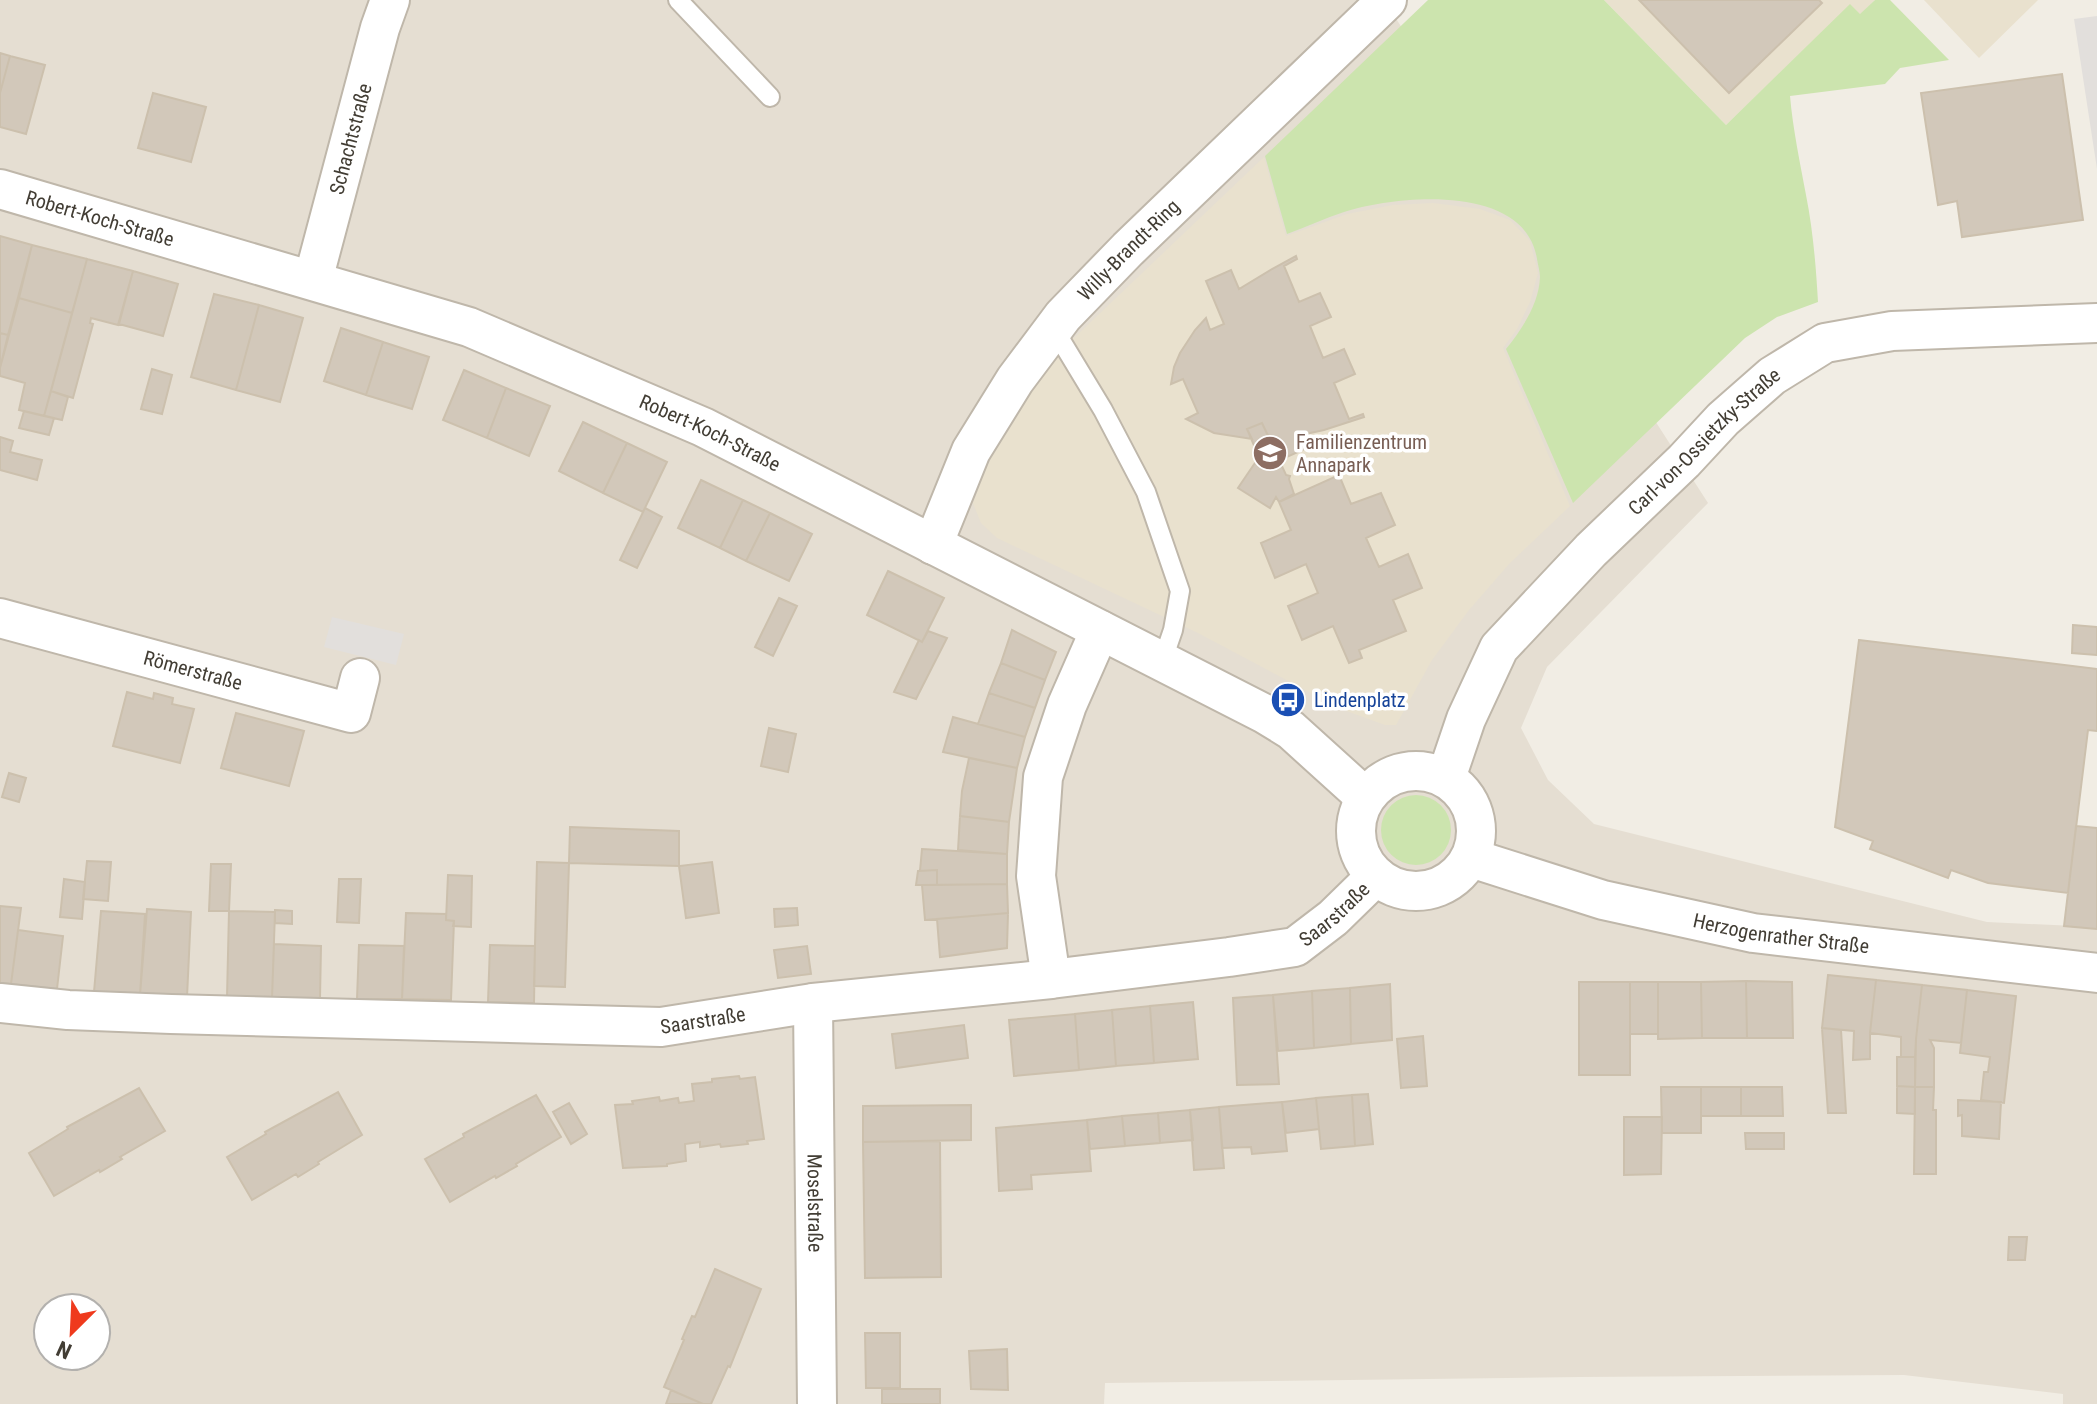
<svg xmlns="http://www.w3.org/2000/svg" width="2097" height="1404" font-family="'Roboto Condensed',sans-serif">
<rect width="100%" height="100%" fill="#f1ede4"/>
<path fill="#e5ded2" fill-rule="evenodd" d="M0,0H1384L1708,503L1547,667L1521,728L1548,780L1594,824L1987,922L2097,927V1404H2063V1394L1904,1375L1579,1377L1105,1383L1104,1404H0ZM48,1308H96V1356H48Z"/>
<path fill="#e9e1ce" d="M1604,0H1875L1860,15L1850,5L1726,125Z
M1924,0H2038L1979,58Z
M1264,157L1286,236L1347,214L1393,205L1433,203L1480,209L1510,220L1530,241L1538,273L1530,302L1517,329L1503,348L1570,506L1509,564L1469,610L1432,660L1396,725H1385L1341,709L1198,633L997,538L981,523L973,503L983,475L1009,422L1053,358Z"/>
<path fill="#cce4ae" d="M1428,0H1604L1726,125L1850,4L1860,14L1875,0H1890L1949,60L1900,68L1885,84L1790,96C1793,130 1800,162 1806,195C1813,230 1816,267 1818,302L1777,317L1745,338L1573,503L1506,349C1522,329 1539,304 1540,277C1540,272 1538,265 1537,259C1525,183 1398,195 1344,212C1325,218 1306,227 1287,234L1265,156Z
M1381 830a35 35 0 1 1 70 0a35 35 0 1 1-70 0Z"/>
<path fill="#e2dfdc" d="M2097,16V169L2074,19Z
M332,617L404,634L396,665L324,647Z"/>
<path fill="#d2c8ba" stroke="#ccc0ad" stroke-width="2" d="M1639,0H1819L1822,3L1729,93Z
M0,53L10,56L0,93Z
M10,56L45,65L26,134L0,127V93Z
M2062,74L2083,220L1962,237L1957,201L1938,205L1921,93Z
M153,93L206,107L191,162L138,148Z
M0,236L32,245L8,335L0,333Z
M32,245L87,259L72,313L19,298Z
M1296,256L1297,259L1284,266L1299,302L1320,293L1331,317L1310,326L1323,358L1344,349L1355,374L1334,383L1349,419L1363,414L1364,417L1324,430L1301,435L1307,448L1280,460L1262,423L1247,429L1252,439L1214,433L1186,419L1198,413L1183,379L1171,384L1174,367L1180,353L1195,330L1206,318L1210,330L1224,324L1206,281L1231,270L1239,289L1272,269Z
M87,259L133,271L118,325L91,318L90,323L93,324L73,398L51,391Z
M133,271L178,284L163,336L119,324Z
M214,294L259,305L236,390L191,377Z
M19,298L72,313L44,416L19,410L25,383L0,376V368Z
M259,305L303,318L280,402L236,390Z
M341,328L383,342L366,395L324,381Z
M0,333L8,335L0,368Z
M383,342L429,357L412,409L366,395Z
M152,369L172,375L162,414L141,409Z
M464,370L506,388L487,438L443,420Z
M506,388L550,406L529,456L487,438Z
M51,391L68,397L62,420L44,416Z
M24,411L54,418L49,435L19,428Z
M583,422L627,443L603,493L559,471Z
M1262,423L1286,475L1290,476L1289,479L1294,494L1279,502L1276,497L1270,508L1238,488L1259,457L1247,429Z
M0,437L13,441L10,452L42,460L37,480L0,470Z
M627,443L667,462L643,512L603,493Z
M1339,475L1351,504L1381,493L1395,525L1366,538L1379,567L1408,554L1422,588L1393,600L1406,631L1359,650L1362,658L1349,663L1333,626L1302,640L1288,606L1318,593L1306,564L1275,578L1261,543L1291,530L1279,502Z
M701,480L743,500L720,548L678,528Z
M743,500L770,513L746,561L720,548Z
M645,508L662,517L637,568L620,560Z
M770,513L812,534L789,581L746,561Z
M888,571L944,598L922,642L867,615Z
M779,598L797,606L773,656L755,647Z
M2073,625L2097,627V655L2072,653Z
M1012,630L1056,652L1045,680L1001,663Z
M928,631L947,638L916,699L894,692L919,640L922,642Z
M1859,640L2097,669V731L2088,730L2068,893L1988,883L1951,870L1948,878L1870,849L1873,841L1835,827Z
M1001,663L1045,680L1035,708L989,693Z
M127,692L153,699L154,693L173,698L172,704L194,709L180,763L113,746Z
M989,693L1035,708L1025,737L978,724Z
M236,713L304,731L289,786L221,768Z
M953,717L1025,737L1017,768L943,752Z
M769,728L796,734L788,772L761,766Z
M969,758L1017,768L1009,822L960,816L962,791Z
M9,773L26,778L19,802L2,797Z
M960,816L1009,822L1007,854L958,850Z
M2076,826L2097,828V929L2064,926Z
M570,827L679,831V866L569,863Z
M922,849L1007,854V884L937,885V870L920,871Z
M87,861L111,862L108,901L83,899Z
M537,862L569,863L565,987L534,986Z
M712,862L719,913L686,918L679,866Z
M211,864H231L229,911H209Z
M937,870V885H916L918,871Z
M448,875L472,876L471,927L453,926L454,921L446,920Z
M64,879L85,882L82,919L60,917Z
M339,879H361L359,923L337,922Z
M1007,884L1008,913L925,920L922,885Z
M0,906L21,908L11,984L0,983Z
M797,908L798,925L775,927L774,909Z
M147,909L191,912L187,997L140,995Z
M275,910L292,911V924L275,923Z
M101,911L145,914L140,995L94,992Z
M229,911L275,912L272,998L227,997Z
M406,913L446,914V920L454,921L451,1000L402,999Z
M1008,913L1007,948L940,957L937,919Z
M18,930L63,936L57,989L11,984Z
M274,944L321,946L320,999L272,998Z
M359,945L404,946L402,999H357Z
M490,945L535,946L534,1003L488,1002Z
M807,946L811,974L778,978L774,950Z
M1828,975L1876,980L1870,1033V1059L1853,1060L1854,1031L1822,1028Z
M1876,980L1922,985L1916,1039L1915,1057H1901V1037L1870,1033Z
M1746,981L1792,982L1793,1038H1747Z
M1746,981L1747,1038H1702L1701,982Z
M1579,982H1630V1075H1579Z
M1630,982H1658V1034H1630Z
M1658,982H1701L1702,1038L1658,1039Z
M1390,984L1392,1040L1351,1044L1350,988Z
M1922,985L1967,990L1961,1043L1930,1040L1934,1048V1087H1915L1916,1039Z
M1350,988L1351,1044L1314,1048L1312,991Z
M1967,990L2016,996L2004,1103L1981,1100L1984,1072H1988L1990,1057L1960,1053Z
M1312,991L1314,1048L1278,1051L1273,995Z
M1273,995L1279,1084L1237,1085L1233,998Z
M1193,1002L1198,1059L1154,1063L1150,1006Z
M1150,1006L1154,1063L1116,1066L1112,1010Z
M1112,1010L1116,1066L1079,1070L1075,1014Z
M1075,1014L1079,1070L1014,1076L1009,1020Z
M964,1025L968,1058L896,1068L892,1034Z
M1822,1028L1841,1030L1846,1113H1828Z
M1423,1036L1427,1086L1401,1088L1397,1039Z
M1897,1057H1915V1087L1897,1086Z
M739,1076L740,1079L755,1077L764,1139L747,1141L748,1144L721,1147L720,1144L700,1147V1142L685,1144L686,1161L667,1164V1166L623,1168L615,1105L633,1104L632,1101L659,1097L660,1101L678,1098L679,1103L694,1101L692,1084L712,1082V1079Z
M1897,1086L1915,1087V1114L1897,1113Z
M1661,1087H1701V1133H1662Z
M1701,1087H1741V1116H1701Z
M1741,1087H1782L1783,1116H1741Z
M1915,1087H1934L1933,1110H1936V1174H1914Z
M139,1088L165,1131L120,1157L122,1159L100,1172L99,1170L54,1196L29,1153L68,1129L67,1127Z
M338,1092L362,1135L318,1162L319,1164L298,1177L296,1174L252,1200L227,1157L266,1134L265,1132Z
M1368,1094L1373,1144L1355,1146L1352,1095Z
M536,1095L561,1137L516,1164L517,1166L496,1178L495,1176L450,1202L425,1159L464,1137L463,1134Z
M1352,1095L1355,1146L1321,1149L1316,1098Z
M1316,1098L1319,1129L1286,1133L1282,1102Z
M1958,1100L2001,1102L1999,1139L1962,1136V1115L1958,1116Z
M1282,1102L1287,1151L1252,1154L1251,1147L1222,1148L1219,1107Z
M569,1103L587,1134L571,1144L553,1112Z
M971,1105V1140L863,1142V1106Z
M1219,1107L1224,1168L1194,1170L1190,1110Z
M1190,1110L1193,1140L1160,1143L1158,1113Z
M1158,1113L1160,1143L1125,1146L1122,1116Z
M1122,1116L1125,1146L1090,1149L1087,1120Z
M1624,1117H1662L1661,1174L1624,1175Z
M1087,1120L1091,1171L1031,1175L1032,1189L999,1191L996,1128Z
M1745,1133H1784V1149H1746Z
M940,1141L941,1277L865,1278L863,1142Z
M2009,1237H2027L2025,1260H2008Z
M715,1269L761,1289L730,1367L728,1366L711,1404H703L664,1387L684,1340L682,1339L692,1316L695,1317Z
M865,1333H900V1388H866Z
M1007,1349L1008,1390L971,1389L969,1351Z
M882,1389H940V1404H882Z
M671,1390L703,1404H666Z"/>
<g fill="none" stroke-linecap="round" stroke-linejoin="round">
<g stroke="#bfb7aa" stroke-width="22">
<path id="lane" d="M678,0L770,97
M1054,329L1103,410L1146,492L1180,591L1173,630L1162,662"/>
</g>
<g stroke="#bfb7aa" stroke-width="42">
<g id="street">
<path id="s1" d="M0,189L469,327L703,427L1265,714L1291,730L1365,797"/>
<path id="s2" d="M313,280L380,28L390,0"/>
<path id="s3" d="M933,545L971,451L1015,380L1063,316L1128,249L1387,0"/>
<path id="s4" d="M0,618L351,713L360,678"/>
<circle cx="1416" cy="831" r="60"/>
<path id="s5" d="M1446,778L1466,719L1499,648L1591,550L1684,461L1723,419L1772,376L1825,343L1892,331L2097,323"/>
<path id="s6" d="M1471,858L1603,900L1753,933L2097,973"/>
<path d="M1051,979L1036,876L1043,777L1067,705L1100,630"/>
<path id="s7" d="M0,1003L68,1010L171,1014L661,1027L813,1003L1051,979L1229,957L1295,947L1333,918L1376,876"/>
<path id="s8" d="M813,1003L817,1404"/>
</g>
</g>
<use href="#lane" stroke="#fff" stroke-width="18"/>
<use href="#street" stroke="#fff" stroke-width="38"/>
</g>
<defs>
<g id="school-disc" transform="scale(1.8)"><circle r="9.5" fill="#8d6e63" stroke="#fff"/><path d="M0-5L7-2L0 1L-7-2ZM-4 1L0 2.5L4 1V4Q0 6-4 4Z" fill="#fff"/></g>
<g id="bus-disc" transform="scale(1.8)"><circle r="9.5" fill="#1a4fb4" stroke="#fff"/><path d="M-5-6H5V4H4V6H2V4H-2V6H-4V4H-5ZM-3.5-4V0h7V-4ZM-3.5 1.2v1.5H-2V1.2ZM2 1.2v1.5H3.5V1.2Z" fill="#fff"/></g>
</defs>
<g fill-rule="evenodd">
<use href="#school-disc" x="1270" y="453"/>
<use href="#bus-disc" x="1288" y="700"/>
</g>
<g text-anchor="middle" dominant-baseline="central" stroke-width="7" stroke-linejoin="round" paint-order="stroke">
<g font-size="20" fill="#423d34" stroke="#fff">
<text stroke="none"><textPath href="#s2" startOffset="146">Schachtstraße</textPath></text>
<text stroke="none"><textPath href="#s1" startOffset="104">Robert-Koch-Straße</textPath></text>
<text stroke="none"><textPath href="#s3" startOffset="358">Willy-Brandt-Ring</textPath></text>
<text stroke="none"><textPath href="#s1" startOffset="752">Robert-Koch-Straße</textPath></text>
<text stroke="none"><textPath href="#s5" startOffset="432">Carl-von-Ossietzky-Straße</textPath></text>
<text stroke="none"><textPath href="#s4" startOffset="200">Römerstraße</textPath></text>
<text stroke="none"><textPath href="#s7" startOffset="1352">Saarstraße</textPath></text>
<text stroke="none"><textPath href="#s6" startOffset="320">Herzogenrather Straße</textPath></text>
<text stroke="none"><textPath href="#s7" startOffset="704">Saarstraße</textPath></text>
<text stroke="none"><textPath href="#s8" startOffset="200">Moselstraße</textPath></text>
</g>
<g font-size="20" fill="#785e54" stroke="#fff" text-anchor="start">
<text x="1296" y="442">Familienzentrum<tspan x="1296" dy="23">Annapark</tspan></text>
</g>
<g font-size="20" fill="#164399" stroke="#fff" text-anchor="start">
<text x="1314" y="700">Lindenplatz</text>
</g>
</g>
<g transform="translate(72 1332) rotate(204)"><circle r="38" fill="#ffffff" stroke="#b3b1ae" stroke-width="2"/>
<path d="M0-6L14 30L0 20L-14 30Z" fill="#ef3a1d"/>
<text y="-12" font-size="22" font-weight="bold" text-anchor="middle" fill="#423d34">N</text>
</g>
</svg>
